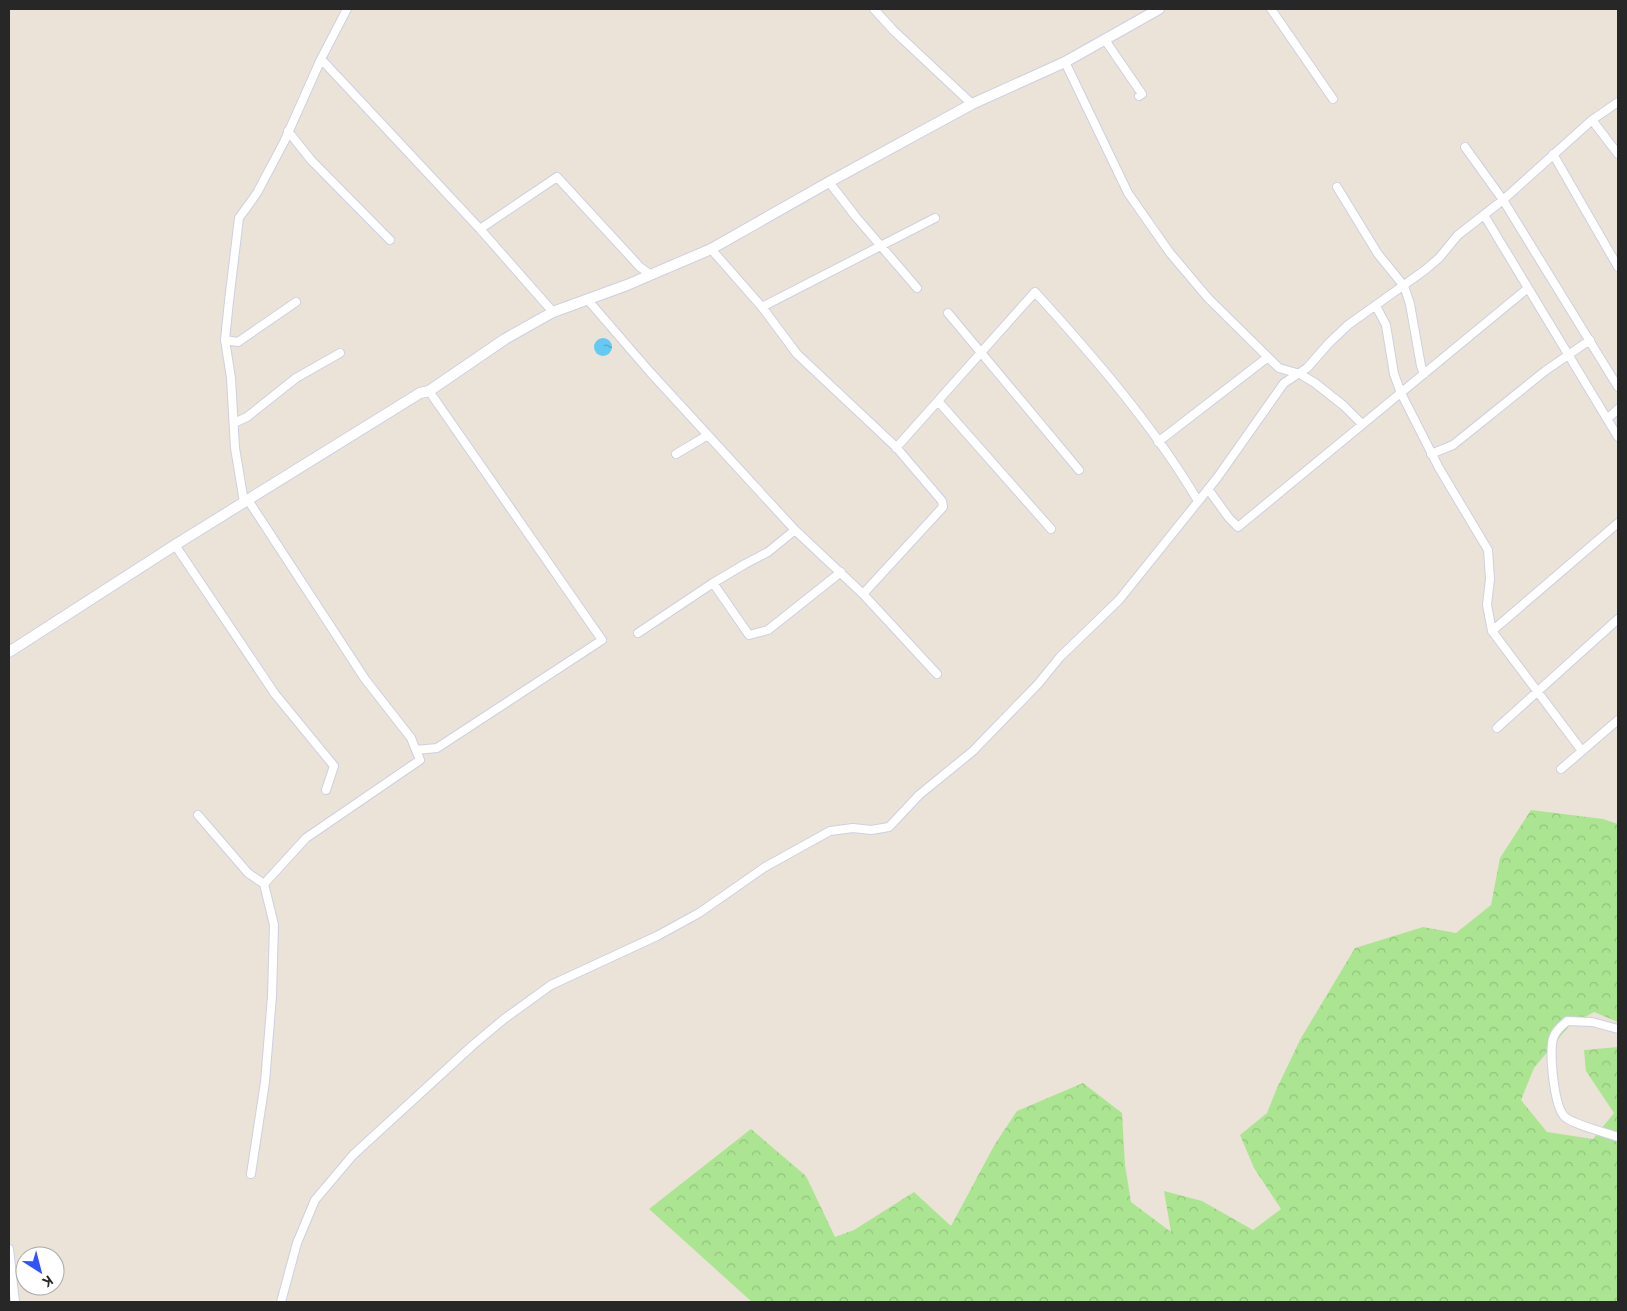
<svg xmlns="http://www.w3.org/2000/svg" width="1627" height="1311" font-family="'DM Sans',sans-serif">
<defs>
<pattern id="forest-crowns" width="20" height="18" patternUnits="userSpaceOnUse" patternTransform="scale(1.25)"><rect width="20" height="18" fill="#abe591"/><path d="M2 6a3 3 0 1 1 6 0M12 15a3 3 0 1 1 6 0" fill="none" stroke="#93c47d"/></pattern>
<pattern id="water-ripples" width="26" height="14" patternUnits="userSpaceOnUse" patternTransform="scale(1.25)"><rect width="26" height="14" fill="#64caf3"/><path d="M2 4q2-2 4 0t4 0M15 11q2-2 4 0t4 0" fill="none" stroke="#52a4c5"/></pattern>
</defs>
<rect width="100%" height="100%" fill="#ebe3d8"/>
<path fill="url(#forest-crowns)" d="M1531,810L1603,819L1618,824V1022L1594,1012L1569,1026L1534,1068L1521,1100L1547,1132L1593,1139L1614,1113L1586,1071L1584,1050L1618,1047V1302H752L649,1209L751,1129L806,1176L835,1237L854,1230L914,1192L951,1226L995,1144L1017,1111L1083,1083L1122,1113L1125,1165L1131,1202L1171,1232L1164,1191L1202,1201L1253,1230L1281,1209L1254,1168L1240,1135L1267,1113L1277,1088L1301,1038L1355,948L1423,927L1456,933L1491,905L1500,858Z"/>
<path fill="url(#water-ripples)" d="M594 347a9 9 0 1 1 18 0a9 9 0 1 1-18 0Z"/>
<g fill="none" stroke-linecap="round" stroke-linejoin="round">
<g stroke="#cdd0e2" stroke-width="10">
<path id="street" d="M874,9L893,30L972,104
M1271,9L1333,99
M1105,40L1142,94L1139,96
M321,59L480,229L553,312
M1065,62L1128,193L1170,253L1208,298L1279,368L1300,374L1315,383L1344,406L1362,424
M1592,120L1618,154
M288,131L311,160L390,240
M1465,147L1503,200L1618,387
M1553,154L1618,267
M829,182L856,217L917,288
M1337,187L1378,254L1404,286L1410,304L1421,366L1424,374
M1484,215L1618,437
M480,229L557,177L640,267L651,275
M711,249L762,307L797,354L896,447L942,501L943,507L863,594
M587,299L650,372L795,530L863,594L937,674
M1376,306L1386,325L1394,374L1401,393L1439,468L1488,550L1490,579L1487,605L1492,631L1582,751
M762,307L935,218
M948,313L1079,470
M225,340L238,342L296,302
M938,401L1051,529
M1607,419L1618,409
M234,423L247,417L296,378L340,353
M1158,442L1268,357
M896,448L1035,292C1094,357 1153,425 1198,501
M676,454L708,435
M1431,454L1453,445L1545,371L1590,340
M1208,489L1229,518L1238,527L1528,288
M248,500L365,679L411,738L420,760L306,838L264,884
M244,502L235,448L231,378L225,340L229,301L239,218L257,193L284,142L321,59L347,9
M175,545L275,694L334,766L326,790
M713,583L749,635L768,630L841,572
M1492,631L1618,523
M638,633L713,583L745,564L768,552L795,530
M1497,728L1618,619
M416,750L437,748L602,640L429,391
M1561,769L1618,720
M198,815L248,873L264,884L274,925L272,996L265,1082L251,1174
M1618,1029L1592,1022L1567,1021C1563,1025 1556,1030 1554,1036C1548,1048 1554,1105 1564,1116C1571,1124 1607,1133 1618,1137
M9,1249L15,1302
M281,1302L297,1243L315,1200L353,1155L473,1045L504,1019L551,985L657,936L699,913L765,867L830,831L853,828L871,830L889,827L919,795L973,751L1038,684L1060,657L1119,600L1217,478L1284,383L1307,368L1329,343L1348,325L1425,270L1439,258L1458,235L1503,200L1592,120L1618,102"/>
</g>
<g stroke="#cdd0e2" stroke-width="12">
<path id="secondary" d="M9,652L175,545L420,393L429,391L505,339L553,312L627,285L711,249L829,182L972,104L1065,62L1159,9"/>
</g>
<use href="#street" stroke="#fff" stroke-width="8"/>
<use href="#secondary" stroke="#fff" stroke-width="10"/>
</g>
<rect width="1627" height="1311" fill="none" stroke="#272727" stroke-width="20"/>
<g transform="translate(40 1271) rotate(144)"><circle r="24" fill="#ffffff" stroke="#a9a9a9"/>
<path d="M0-4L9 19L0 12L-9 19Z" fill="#3152ff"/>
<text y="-8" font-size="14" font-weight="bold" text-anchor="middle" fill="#272727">K</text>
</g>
</svg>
